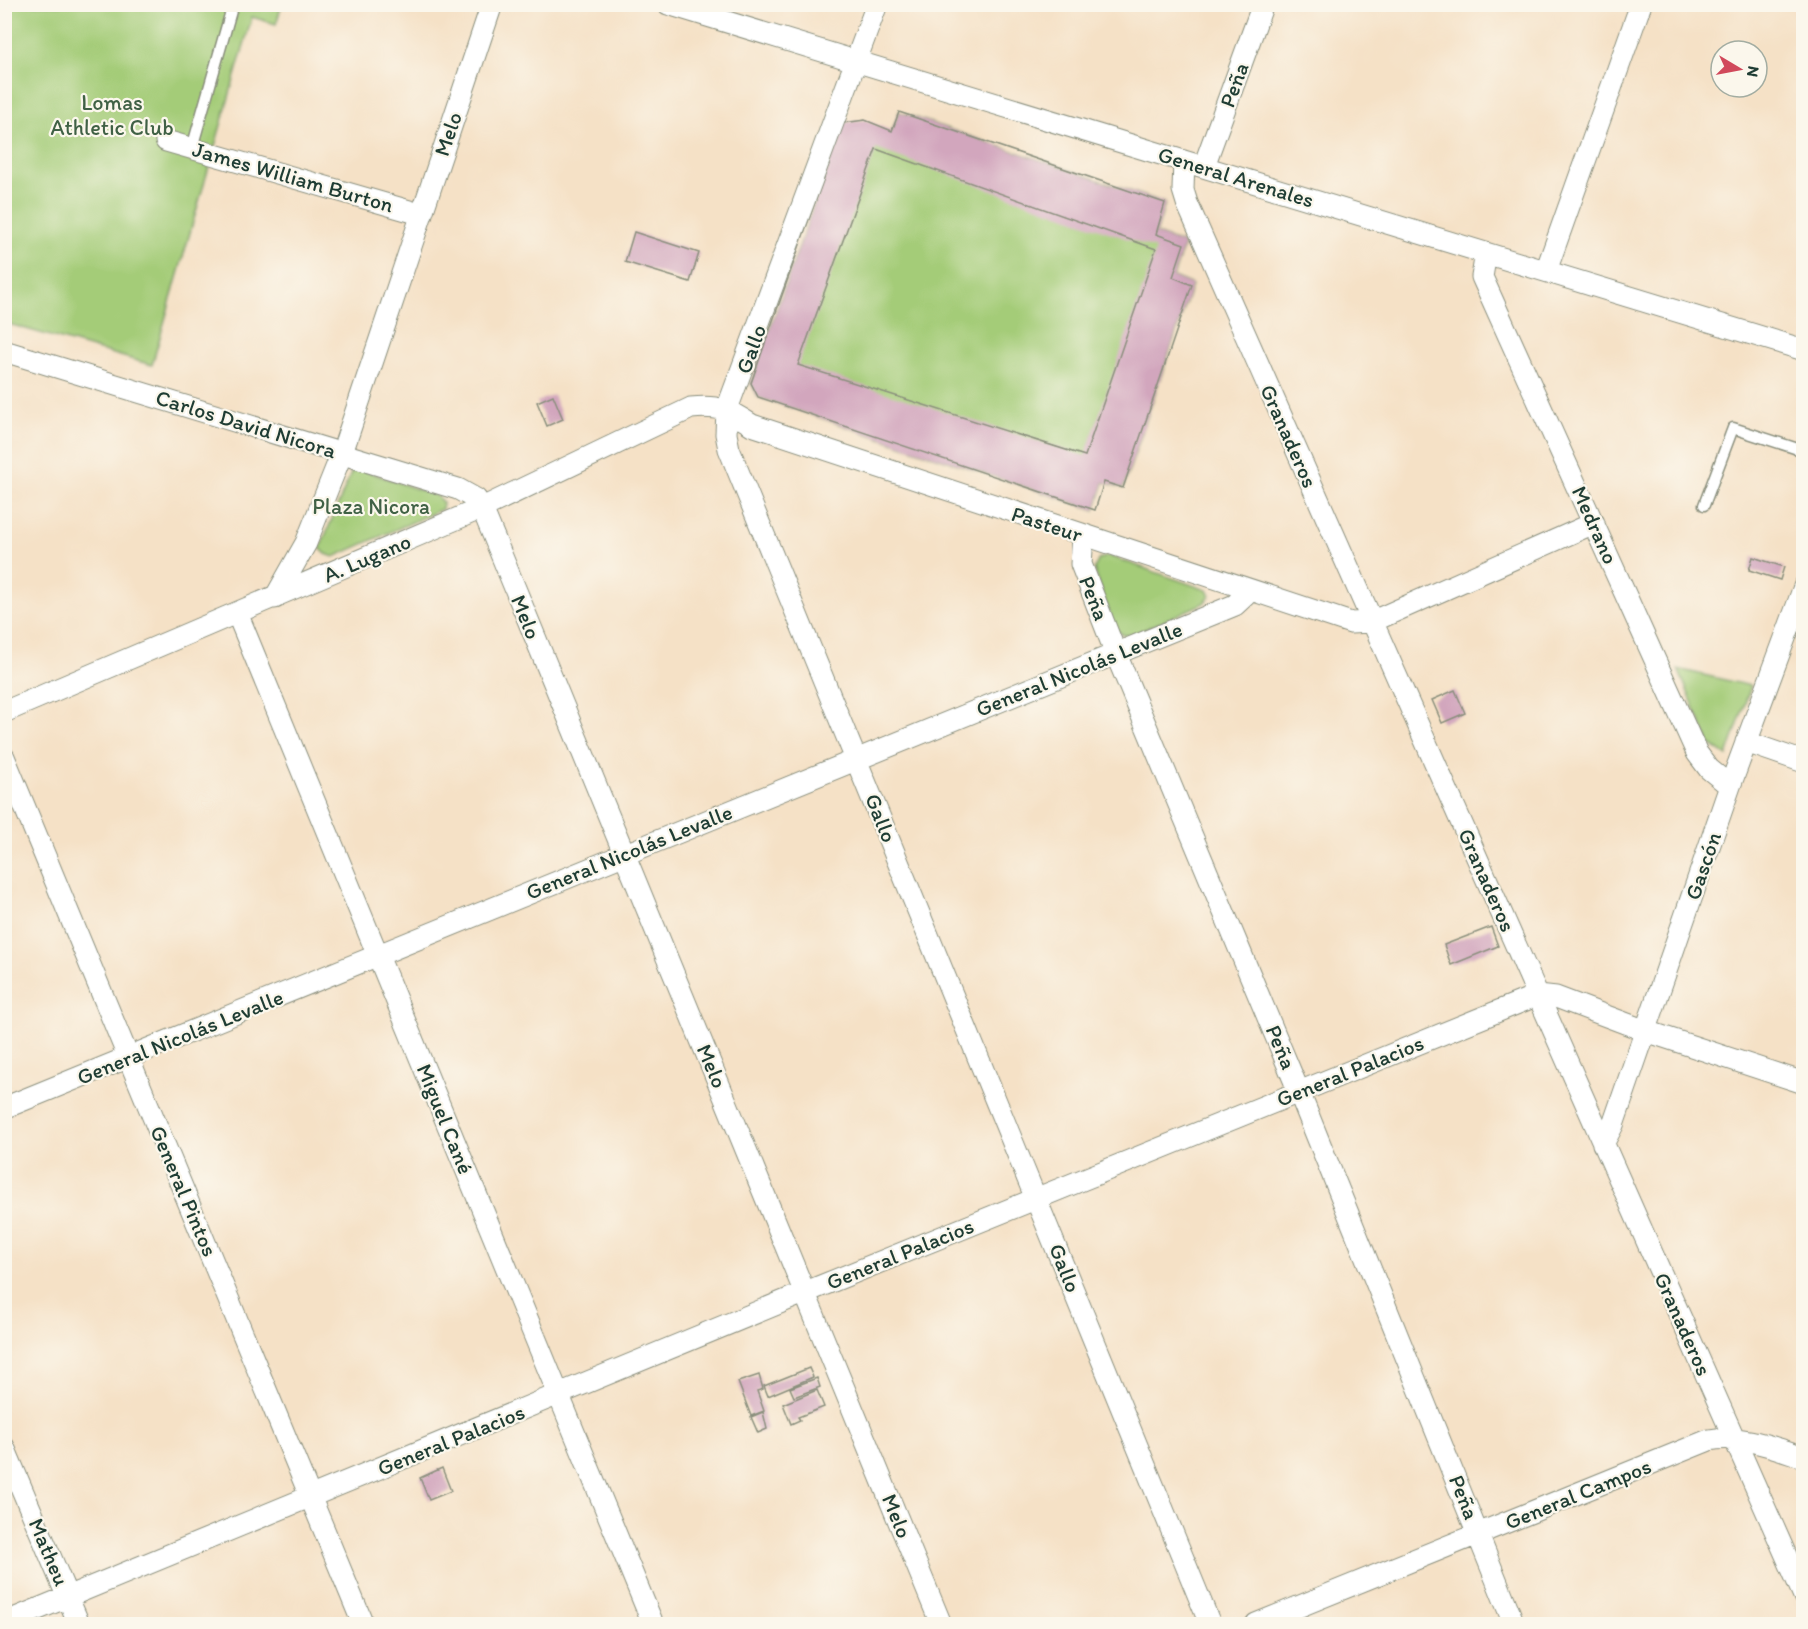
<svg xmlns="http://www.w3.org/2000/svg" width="1808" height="1629" font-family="Itim,sans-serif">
<rect width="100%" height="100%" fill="#fbf7ec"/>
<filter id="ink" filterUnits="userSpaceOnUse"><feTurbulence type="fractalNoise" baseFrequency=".0167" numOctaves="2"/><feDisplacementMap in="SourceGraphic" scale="12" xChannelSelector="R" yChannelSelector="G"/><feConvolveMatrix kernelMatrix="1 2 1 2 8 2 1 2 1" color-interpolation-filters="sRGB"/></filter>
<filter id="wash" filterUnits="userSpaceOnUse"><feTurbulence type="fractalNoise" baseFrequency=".008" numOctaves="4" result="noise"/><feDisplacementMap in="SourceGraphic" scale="24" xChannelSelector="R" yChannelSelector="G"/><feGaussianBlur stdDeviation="1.35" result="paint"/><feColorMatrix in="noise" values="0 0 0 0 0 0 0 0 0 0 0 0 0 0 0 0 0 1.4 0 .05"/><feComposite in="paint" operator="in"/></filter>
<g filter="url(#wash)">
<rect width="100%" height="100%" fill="#f5e1c6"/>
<path fill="#a4cc78" stroke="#628456" stroke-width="1.5" d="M4,5H282L276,24L252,17L152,365L5,323Z
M899,112L1165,203L1156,234L1184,244L1173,277L1192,285L1123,488L1104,482L1095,510L758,397L751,383L843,123L892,131Z
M360,469L437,496L443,503L442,509L334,557L326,554L320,548L352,471Z
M1109,556L1207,590L1210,596L1204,603L1134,634L1124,635L1115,630L1094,569L1099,559Z
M1678,669L1751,686L1727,756L1710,744Z"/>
<g id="blocks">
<path fill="#d2a6bd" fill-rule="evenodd" d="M899,112L1165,203L1156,234L1184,244L1173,277L1192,285L1123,488L1104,482L1095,510L758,397L751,383L843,123L865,120L892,131ZM876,149L1156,249L1085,456L798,365Z
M634,232L699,253L690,282L625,262Z
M553,395L563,419L547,426L537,402Z
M1753,557L1784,567L1780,580L1749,570Z
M1455,690L1465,713L1442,723L1432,700Z
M1491,927L1498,946L1451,965L1444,945Z
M809,1368L813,1377L768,1396L764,1386Z
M759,1375L763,1389L757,1391L764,1411L751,1416L738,1382Z
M817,1378L820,1387L794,1397L790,1388Z
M817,1390L824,1407L798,1417L800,1420L791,1424L783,1404Z
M763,1412L767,1429L758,1433L751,1417Z
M442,1468L451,1491L429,1500L420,1478Z"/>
</g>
</g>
<g filter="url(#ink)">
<use href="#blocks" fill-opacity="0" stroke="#8a8f7d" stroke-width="1.5"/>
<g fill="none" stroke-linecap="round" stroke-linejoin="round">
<g stroke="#8a8f7d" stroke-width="13">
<path id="service" d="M192,148L233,4
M1704,505L1733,428L1804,451"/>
</g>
<g stroke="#8a8f7d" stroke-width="23">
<path id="minor" d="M668,4L1804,350
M877,4L727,409L726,434L729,449L1210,1624
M166,141L420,214
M1184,161L1183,190L1187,203L1804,1596
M1204,166L1263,4
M1486,253L1482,277L1697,753L1709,769L1730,786
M1546,271L1641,4
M4,351L458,489L476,499L482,508L941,1624
M1083,536L1081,564L1116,654L1299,1092L1514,1624
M275,598L306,543L342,453L492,4
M237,613L653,1624
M4,712L482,508L691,408C719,405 729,410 752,425L1351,623L1371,622L1594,523
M1746,742L1804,762
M4,757L363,1624
M4,1108L1235,605L1250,591
M1603,1144L1613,1125L1730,786L1804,587
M4,1447L79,1624
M4,1623L806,1292L1538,995L1556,997L1646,1031L1804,1083
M1256,1624L1709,1440C1741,1434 1773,1447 1804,1457"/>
</g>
<use href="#service" stroke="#fff" stroke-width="10"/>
<use href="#minor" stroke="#fff" stroke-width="21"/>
</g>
</g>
<g text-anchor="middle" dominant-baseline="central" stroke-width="4.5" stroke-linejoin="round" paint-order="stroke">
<g font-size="22" fill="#1f3d34" stroke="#fbf7ec">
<text transform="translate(1234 85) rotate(-70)">Peña</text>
<text transform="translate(448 134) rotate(-71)">Melo</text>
<text transform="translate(293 177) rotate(16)">James William Burton</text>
<text transform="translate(1236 177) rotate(17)">General Arenales</text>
<text transform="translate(751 349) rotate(-70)">Gallo</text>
<text transform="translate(246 424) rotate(17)">Carlos David Nicora</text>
<text transform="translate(1289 436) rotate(66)">Granaderos</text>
<text transform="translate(1047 524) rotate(18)">Pasteur</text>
<text transform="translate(1595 525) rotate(66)">Medrano</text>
<text transform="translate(367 558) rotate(-23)">A. Lugano</text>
<text transform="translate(1094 598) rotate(68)">Peña</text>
<text transform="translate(526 617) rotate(68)">Melo</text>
<text transform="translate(1079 669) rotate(-22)">General Nicolás Levalle</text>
<text transform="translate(881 818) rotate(68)">Gallo</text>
<text transform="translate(629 852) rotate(-22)">General Nicolás Levalle</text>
<text transform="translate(1703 866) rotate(-71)">Gascón</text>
<text transform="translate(1487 880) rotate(66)">Granaderos</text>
<text transform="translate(180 1037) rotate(-22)">General Nicolás Levalle</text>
<text transform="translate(1281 1047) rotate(67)">Peña</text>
<text transform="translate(712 1066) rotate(67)">Melo</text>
<text transform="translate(1350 1071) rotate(-22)">General Palacios</text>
<text transform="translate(445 1119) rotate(68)">Miguel Cané</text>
<text transform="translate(184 1191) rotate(67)">General Pintos</text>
<text transform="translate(900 1254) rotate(-22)">General Palacios</text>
<text transform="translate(1065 1268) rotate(68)">Gallo</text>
<text transform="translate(1683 1324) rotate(66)">Granaderos</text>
<text transform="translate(451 1440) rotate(-22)">General Palacios</text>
<text transform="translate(1578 1494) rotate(-22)">General Campos</text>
<text transform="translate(1464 1497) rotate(68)">Peña</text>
<text transform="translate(897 1516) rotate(68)">Melo</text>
<text transform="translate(49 1552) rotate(67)">Matheu</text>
</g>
<g font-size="22" fill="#406145" stroke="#fbf7ec">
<text x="112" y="102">Lomas<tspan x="112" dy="25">Athletic Club</tspan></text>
<text x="371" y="506">Plaza Nicora</text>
</g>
</g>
<rect width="1808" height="1629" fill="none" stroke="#fbf7ec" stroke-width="24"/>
<g transform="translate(1739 69) rotate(100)"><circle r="28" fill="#fbf7ec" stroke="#a3ada2" stroke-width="1.5"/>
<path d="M0-4.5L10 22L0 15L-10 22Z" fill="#d1495b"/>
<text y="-9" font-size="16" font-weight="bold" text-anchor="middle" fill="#1f3d34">N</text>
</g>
</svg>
